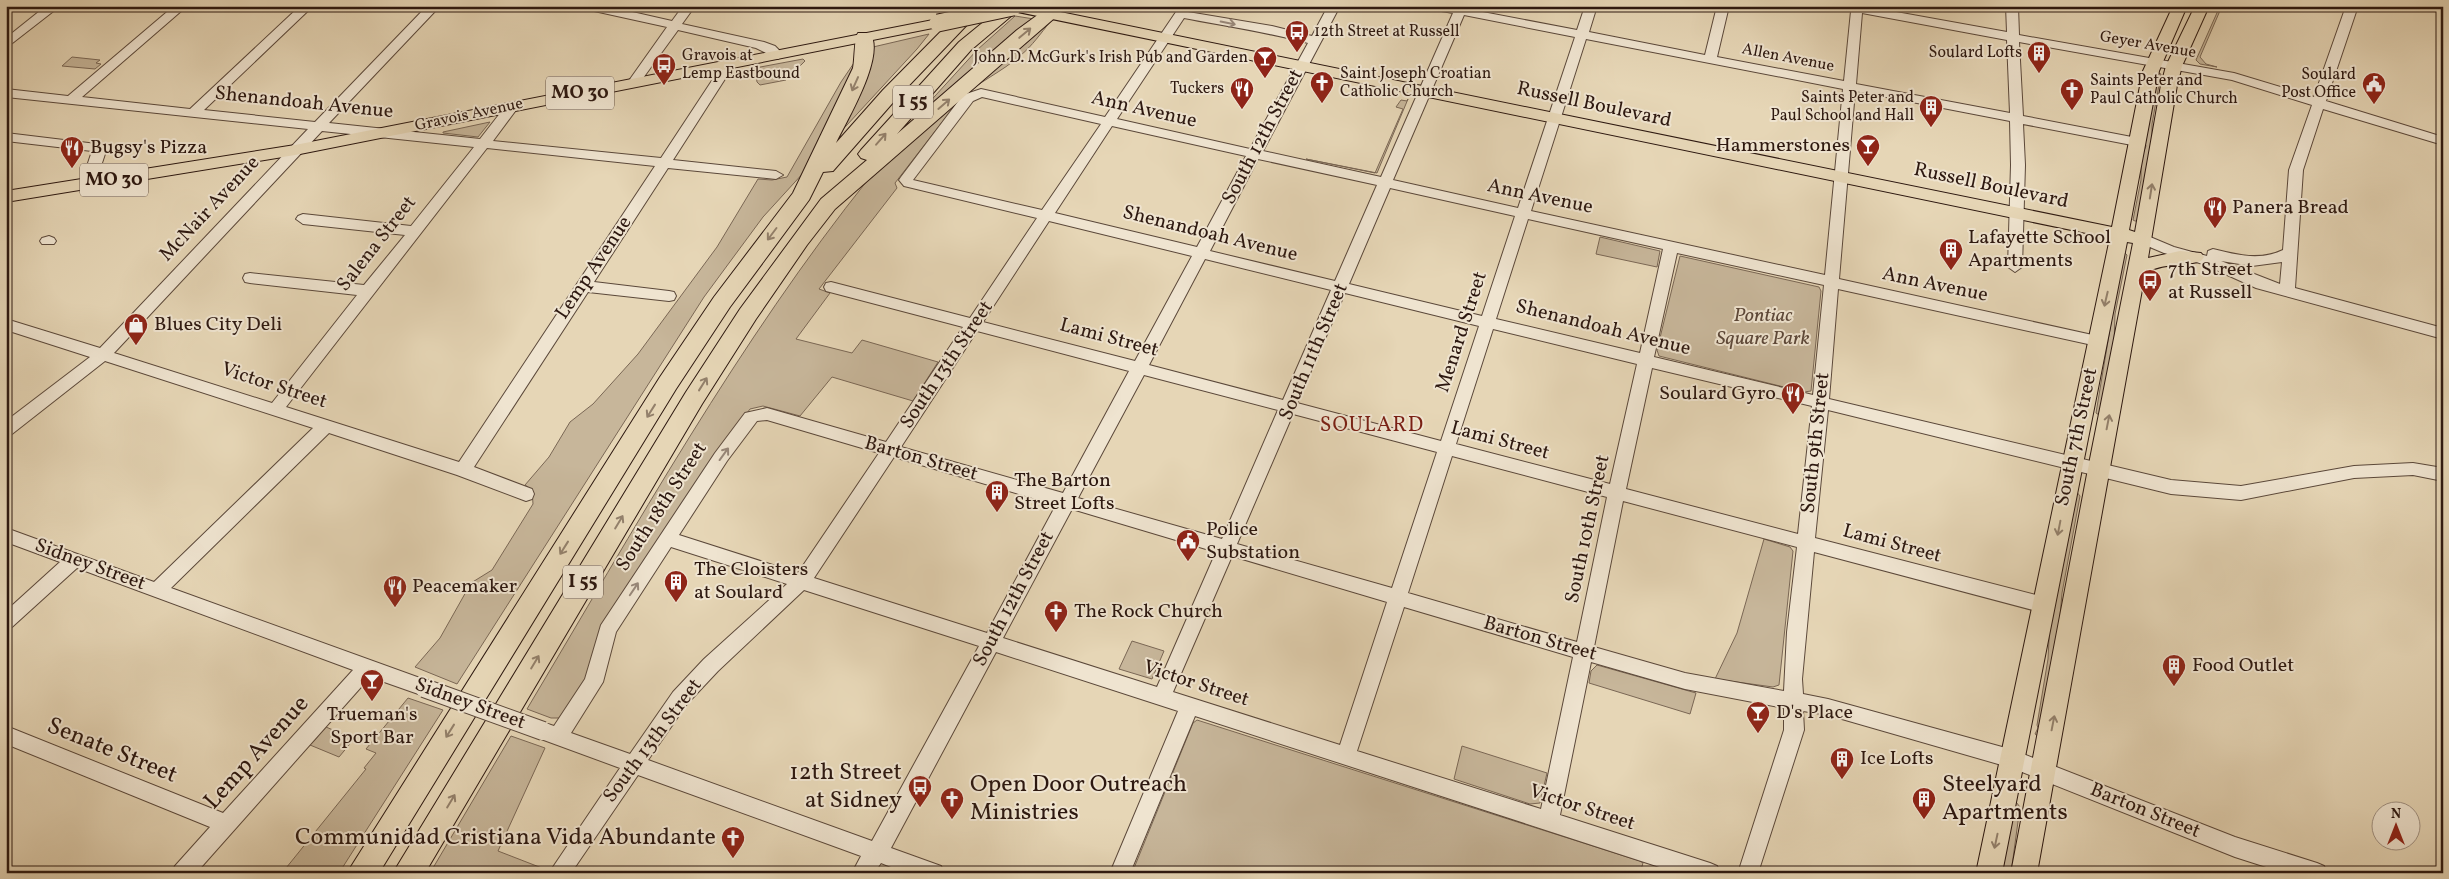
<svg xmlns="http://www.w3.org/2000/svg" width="2449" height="879" font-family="Vollkorn,serif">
<rect width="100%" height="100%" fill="#e6d6b6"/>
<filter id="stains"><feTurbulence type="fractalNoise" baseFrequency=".004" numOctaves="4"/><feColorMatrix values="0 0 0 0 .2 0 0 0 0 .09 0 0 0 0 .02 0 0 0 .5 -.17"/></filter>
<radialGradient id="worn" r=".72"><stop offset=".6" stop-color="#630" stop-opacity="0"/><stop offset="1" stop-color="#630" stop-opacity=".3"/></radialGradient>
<path fill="#c7b69a" stroke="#7a6755" d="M2220,6H2222L2200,57L2206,64L2217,67L2200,64L2196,60Z
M1015,16L1034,19L893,142L977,50Z
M1050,22C1041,33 1032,46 1021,55C1002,72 978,82 960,99L895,183L897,188L819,289L830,293L796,339L852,353L862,340L938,362L913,401L832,377L800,416L763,406L750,409L716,455L588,678L562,718H551L527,709C635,528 738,342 870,177L1044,24Z
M929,34L917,49L835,138L873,47Z
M72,57L100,60L96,63L101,64L95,69L62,66Z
M858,57L805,171L763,217L704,297L457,684L415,667L440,638L471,583L492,570L533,504L532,490L525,485L549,457L570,422L593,404L638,354L717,247L758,179L772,180L787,177L841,82Z
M803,59L805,61L786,80L760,85L757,82L755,68Z
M2158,73L2161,74L2152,124V147L2138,221H2135L2133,220L2141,180V158L2146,146L2145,143Z
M1408,99L1377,173L1306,159L1375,173L1403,109L1396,107L1401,100L1407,101Z
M490,122L478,137L443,133V132Z
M1600,237L1660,251L1657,267L1596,254Z
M2123,251L2127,255L2115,314L2114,345L2099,415L2096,413Z
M1680,256L1819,287L1821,291L1811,391L1804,392L1659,356L1657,350Z
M2076,491L2080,496L2062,593L2057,651L2039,737L2035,734L2038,728L2037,725L2048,659L2050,620Z
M1764,539L1790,547L1793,551L1779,685L1773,687L1715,679L1737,633Z
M1132,641L1164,651L1152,679L1119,669Z
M1597,665L1696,693L1690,714L1589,683L1591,671Z
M408,698L443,710L339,873H282L366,769L364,768L376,753L366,749Z
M1197,720L1640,861L1643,863L1640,873H1132L1193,723Z
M326,727L354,739L339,757L310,745Z
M511,736L545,748L498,851L547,870L545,873H430Z
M1462,746L1547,773L1540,803L1530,804L1454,779Z
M2016,802L2020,807L2011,873H2000L2015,808L2013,805Z"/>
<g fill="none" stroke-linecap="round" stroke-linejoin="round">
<g stroke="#5b483a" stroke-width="2">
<path id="minor" d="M46,6H60L6,48V38Z
M174,6H187L82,97L190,109L300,6H313L204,110L315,122L427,6H440L329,123L480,139L508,103L513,102L519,106L493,141L661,158L713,79L717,65L723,61L729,65L725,79L673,160L776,171L783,175L776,179L668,168L594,282L669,291L674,292L676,296L674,300L669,301L588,292L474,467L532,489L534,494L532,499L526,501L457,475L329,433L171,588L431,682L433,688L431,694L424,696L370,677L196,873H172L175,866L210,827L6,744V726L223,813L353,670L77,568L12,627L6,630V611L60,562L6,542V528L154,582L313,428L105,361L12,434L6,436V421L90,357L6,330V319L100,348L308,129L6,97V89L68,96ZM322,131L474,147L411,226L303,214L298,216L296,219L303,224L405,235L364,285L250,273L245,274L243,278L245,282L250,283L357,295L272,403L114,353ZM487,148L655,166L459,462L286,407Z
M583,6H606L672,21L683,6H695L682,24L764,42L775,46L784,55L778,59L756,48L678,30L638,85L634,86L628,82L667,27L585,9Z
M1180,6H1192L1188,12L1272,26L1312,36L1328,6H1340L1263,151L1381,177L1453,13L1430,9L1428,6H1468L1467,9L1577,30L1585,6H1597L1589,32L1705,55L1717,6H1729L1717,57L1844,81L1851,11L1835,6H1863L2007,32L2006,6H2018L2019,35L2234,73L2314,97L2346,6H2358L2326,101L2443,137V145L2323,109L2303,170L2295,288L2443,328V339L2256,288L2203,264L2164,253L2138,242L2136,239L2143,234L2174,247L2207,256L2208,251L2213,249C2237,255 2260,261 2283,250L2289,170L2312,105L2232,80L2019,42L2023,116L2137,138L2144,142L2142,145L2137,146L2023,124L2025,165L2022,267L2015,272L2008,267L2011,165L2010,121L1855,91L1839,279L2097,336L2102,337L2105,341L2102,345L2097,346L1838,289L1829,399L2171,480L2241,486L2354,466L2413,463L2443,468V481L2413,475L2354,478L2241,500L2171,494L1828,410L1815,538L2044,597L2050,600L2053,605L2050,610L2044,613L1814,552L1802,679L1803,694L1828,699L2013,750L2235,837L2317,863L2324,866L2327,873H2285L2235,857L2012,768L1828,715L1803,711L1804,730L1758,873H1738L1784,730V708L1685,689L1591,662L1560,815L1710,863L1717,866L1720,873H1678L1195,716L1130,873H1110L1178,711L996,652L891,848L941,866L944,873H906L881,863L874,873H852L861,856L638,775L571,873H549L620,768L541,739L538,733L541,727L548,724L554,726L585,679L601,625L715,453L745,413L767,408L886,442L963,327L826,291L824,287L826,283L831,282L970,318L1037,218L904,186L899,180L901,177L963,95L981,89L1105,117ZM1862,13L2007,40L2010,113L1856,84ZM1464,15L1575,37L1518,208L1393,180ZM1184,18C1225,26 1267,32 1308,43L1250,149L1117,119ZM1586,39L1843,89L1825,275L1531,211ZM982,97L1101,124L1042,210L913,180L973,101ZM1112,126L1246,156L1197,247L1055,213ZM1258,159L1377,185L1335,281L1210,251ZM1390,188L1515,216L1482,316L1349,284ZM1528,219L1663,249L1640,353L1496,319ZM1049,221L1192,256L1135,361L983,322ZM1677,253L1824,285L1813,395L1654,357ZM1205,259L1331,290L1283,400L1149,365ZM2221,261L2252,266L2282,262L2280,284ZM1345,293L1479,326L1441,441L1297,403ZM1493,329L1637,364L1610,484L1456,444ZM977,331L1129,371L1063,493L901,447ZM1652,368L1812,406L1798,534L1626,489ZM1144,375L1278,410L1222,539L1078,498ZM1293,414L1437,452L1392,588L1237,544ZM767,420L879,453L798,573L679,535L727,461L757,421ZM1452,456L1607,497L1577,642L1408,593ZM894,457L1056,505L987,633L814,578ZM1623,501L1797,547L1787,632L1784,691L1685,673L1594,647ZM1072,509L1216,552L1157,687L1003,638ZM671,547L787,584L704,659L673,692L630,754L571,733L603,682L616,632ZM1232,556L1387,602L1340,745L1173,692ZM804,590L979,646L872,841L648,760L687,704L718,671ZM1404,607L1573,657L1541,809L1357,751Z
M6,133L105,145L107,148L95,184L88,188L81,184L92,151L6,141Z
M49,236L54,238L56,241L54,244H42L40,241L42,238Z"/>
</g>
<g stroke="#2d1810" stroke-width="2">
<path id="major" d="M1006,6H1031L2112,227L2143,71L2173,6H2187L2159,71L2129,230L2135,232L2161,85L2166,66L2195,6H2209L2182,66L2177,85L2148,258L2180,251L2201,253L2204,257L2201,261C2181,267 2166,262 2145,273L2037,873H2011L2088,469L2133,243L2127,242L2002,873H1976L2110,238L1013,11L1008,10Z
M938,19L943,20L945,23L943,26L295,155L6,202V191L295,145Z"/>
</g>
<g stroke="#2d1810" stroke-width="2">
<path id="highway" d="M966,6H985L897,98L833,171L823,172L809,200L730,307L676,389L379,873H347L660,377L714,297L793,193L853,68C855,59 854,39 858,33H870C886,56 847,120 836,143L883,90Z
M1003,6H1023L971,50L897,134L1017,30L1043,11H1055L1058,15L835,209L807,245L756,319L702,404L425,873H393L686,392L740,309L821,199L867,160L861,158L858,154L861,150L959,42Z"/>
</g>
<use href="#minor" fill="#efe4d0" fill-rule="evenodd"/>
<use href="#major" fill="#e6d6b6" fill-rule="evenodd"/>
<use href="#highway" fill="#e6d6b6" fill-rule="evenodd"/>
<g stroke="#5b483a" stroke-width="20" stroke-linecap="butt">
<path id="minor-bridge" d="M424,688L543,731"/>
</g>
<g stroke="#2d1810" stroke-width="19" stroke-linecap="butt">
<path id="major-bridge" d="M938,23L1013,7"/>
</g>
<use href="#minor-bridge" stroke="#efe4d0" stroke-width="18"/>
<use href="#major-bridge" stroke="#e6d6b6" stroke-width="17"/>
</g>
<defs><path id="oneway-shaft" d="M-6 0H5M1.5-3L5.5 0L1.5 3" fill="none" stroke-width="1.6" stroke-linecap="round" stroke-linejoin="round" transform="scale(1.25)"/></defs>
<g stroke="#98887a">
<use href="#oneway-shaft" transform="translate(1228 23) rotate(11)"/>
<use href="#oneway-shaft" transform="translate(724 454) rotate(-54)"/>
<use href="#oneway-shaft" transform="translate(634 589) rotate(-56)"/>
</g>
<g stroke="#93806b">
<use href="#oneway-shaft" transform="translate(1025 33) rotate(-40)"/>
<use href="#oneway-shaft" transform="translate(855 84) rotate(114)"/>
<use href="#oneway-shaft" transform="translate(944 104) rotate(-41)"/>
<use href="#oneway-shaft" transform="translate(881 139) rotate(-49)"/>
<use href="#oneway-shaft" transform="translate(2151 191) rotate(-81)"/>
<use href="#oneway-shaft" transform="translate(772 234) rotate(127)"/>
<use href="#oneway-shaft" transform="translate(2106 299) rotate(103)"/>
<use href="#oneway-shaft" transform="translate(703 384) rotate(-58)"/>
<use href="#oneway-shaft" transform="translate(651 411) rotate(122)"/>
<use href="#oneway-shaft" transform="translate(2108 422) rotate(-79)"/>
<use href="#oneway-shaft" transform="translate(619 522) rotate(-59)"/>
<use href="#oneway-shaft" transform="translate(2059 528) rotate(101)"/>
<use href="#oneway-shaft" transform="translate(564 548) rotate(122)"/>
<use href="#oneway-shaft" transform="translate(535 662) rotate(-59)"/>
<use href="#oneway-shaft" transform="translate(2053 723) rotate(-79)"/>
<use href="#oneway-shaft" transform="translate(450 731) rotate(122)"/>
<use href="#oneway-shaft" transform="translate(451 801) rotate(-59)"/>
<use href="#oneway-shaft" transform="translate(1996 841) rotate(102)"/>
</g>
<defs>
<g id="bus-pin" transform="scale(1.25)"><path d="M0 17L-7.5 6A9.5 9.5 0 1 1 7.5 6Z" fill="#8f2418" stroke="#efe4d0"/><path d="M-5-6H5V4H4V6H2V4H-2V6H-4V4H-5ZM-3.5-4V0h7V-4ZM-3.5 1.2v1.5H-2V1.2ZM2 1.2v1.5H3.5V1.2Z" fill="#fff"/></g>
<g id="building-pin" transform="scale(1.25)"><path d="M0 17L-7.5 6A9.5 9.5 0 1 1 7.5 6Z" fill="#8f2418" stroke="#efe4d0"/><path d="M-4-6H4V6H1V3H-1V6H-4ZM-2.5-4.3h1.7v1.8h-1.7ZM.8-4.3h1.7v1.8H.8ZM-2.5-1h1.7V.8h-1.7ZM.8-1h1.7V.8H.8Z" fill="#fff"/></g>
<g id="bar-pin" transform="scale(1.25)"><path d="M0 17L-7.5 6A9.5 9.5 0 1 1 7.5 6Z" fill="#8f2418" stroke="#efe4d0"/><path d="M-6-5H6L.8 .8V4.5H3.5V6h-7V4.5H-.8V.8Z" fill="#fff"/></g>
<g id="church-pin" transform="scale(1.25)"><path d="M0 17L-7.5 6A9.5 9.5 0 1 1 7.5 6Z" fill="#8f2418" stroke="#efe4d0"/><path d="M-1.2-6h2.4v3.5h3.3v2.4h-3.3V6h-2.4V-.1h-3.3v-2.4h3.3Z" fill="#fff"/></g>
<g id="civic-pin" transform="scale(1.25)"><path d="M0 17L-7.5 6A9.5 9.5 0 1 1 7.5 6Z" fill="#8f2418" stroke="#efe4d0"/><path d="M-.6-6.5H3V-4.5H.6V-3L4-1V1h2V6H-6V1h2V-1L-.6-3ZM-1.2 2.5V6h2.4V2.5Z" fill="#fff"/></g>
<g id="restaurant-pin" transform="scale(1.25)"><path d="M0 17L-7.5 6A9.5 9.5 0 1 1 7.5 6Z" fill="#8f2418" stroke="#efe4d0"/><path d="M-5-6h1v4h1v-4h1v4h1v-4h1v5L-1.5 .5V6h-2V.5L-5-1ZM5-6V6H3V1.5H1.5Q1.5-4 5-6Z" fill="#fff"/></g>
<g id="shop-pin" transform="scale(1.25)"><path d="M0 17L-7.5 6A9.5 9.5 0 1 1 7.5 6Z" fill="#8f2418" stroke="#efe4d0"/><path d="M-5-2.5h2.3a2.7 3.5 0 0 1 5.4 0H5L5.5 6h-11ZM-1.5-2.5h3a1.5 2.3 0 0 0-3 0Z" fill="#fff"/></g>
</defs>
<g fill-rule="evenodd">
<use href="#bus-pin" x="1297" y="32"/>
<use href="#building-pin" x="2039" y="53"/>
<use href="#bar-pin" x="1265" y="58"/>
<use href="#bus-pin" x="664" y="65"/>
<use href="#church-pin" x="1322" y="83"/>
<use href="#civic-pin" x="2374" y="84"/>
<use href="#restaurant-pin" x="1242" y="89"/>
<use href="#church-pin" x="2072" y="90"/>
<use href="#building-pin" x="1931" y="107"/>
<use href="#bar-pin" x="1868" y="146"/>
<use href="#restaurant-pin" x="72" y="148"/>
<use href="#restaurant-pin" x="2215" y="208"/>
<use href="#building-pin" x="1951" y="250"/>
<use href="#bus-pin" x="2150" y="281"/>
<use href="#shop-pin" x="136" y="325"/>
<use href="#restaurant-pin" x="1793" y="394"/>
<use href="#building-pin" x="997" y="492"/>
<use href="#civic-pin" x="1188" y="541"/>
<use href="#building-pin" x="676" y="582"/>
<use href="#restaurant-pin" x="395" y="587"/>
<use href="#church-pin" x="1056" y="612"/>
<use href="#building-pin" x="2174" y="666"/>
<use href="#bar-pin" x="372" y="681"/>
<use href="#bar-pin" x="1758" y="713"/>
<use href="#building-pin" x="1842" y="759"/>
<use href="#bus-pin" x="920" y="787"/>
<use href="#church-pin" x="952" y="799"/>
<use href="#building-pin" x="1924" y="799"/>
<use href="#church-pin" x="733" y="838"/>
</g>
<g text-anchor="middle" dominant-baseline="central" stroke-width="4" stroke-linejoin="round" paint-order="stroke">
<g font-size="16" fill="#2d1810" stroke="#efe4d0" text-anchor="end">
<text x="1314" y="32" text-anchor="start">12th Street at Russell</text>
<text x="2022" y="53">Soulard Lofts</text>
<text x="682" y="56" text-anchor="start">Gravois at<tspan x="682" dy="18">Lemp Eastbound</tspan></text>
<text x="1248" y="58">John D. McGurk's Irish Pub and Garden</text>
<text x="1340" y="74" text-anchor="start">Saint Joseph Croatian<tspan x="1340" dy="18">Catholic Church</tspan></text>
<text x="2356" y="75">Soulard<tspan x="2356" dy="18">Post Office</tspan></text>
<text x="2090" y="81" text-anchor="start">Saints Peter and<tspan x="2090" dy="18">Paul Catholic Church</tspan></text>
<text x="1224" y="89">Tuckers</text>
<text x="1914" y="98">Saints Peter and<tspan x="1914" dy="18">Paul School and Hall</tspan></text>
</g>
<g font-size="16" fill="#2d1810" stroke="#efe4d0">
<text transform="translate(2148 45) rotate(10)">Geyer Avenue</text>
<text transform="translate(1788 58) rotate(11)">Allen Avenue</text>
<text transform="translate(469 115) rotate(-12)">Gravois Avenue</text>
</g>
<g fill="#efe4d0" stroke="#67554a" stroke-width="1">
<rect x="546" y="76.5" width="68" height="33" rx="4"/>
<rect x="893" y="85.5" width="40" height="33" rx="4"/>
<rect x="80" y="163.5" width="68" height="33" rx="4"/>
<rect x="563" y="565.5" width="40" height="33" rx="4"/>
</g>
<g font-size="19" font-weight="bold" fill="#2d1810">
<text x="580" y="93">MO 30</text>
<text x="913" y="102">I 55</text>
<text x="114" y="180">MO 30</text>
<text x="583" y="582">I 55</text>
</g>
<g font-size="20" fill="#2d1810" stroke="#efe4d0">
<text transform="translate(304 103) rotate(6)">Shenandoah Avenue</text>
<text transform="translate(1594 105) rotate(12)">Russell Boulevard</text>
<text transform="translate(1144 110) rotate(13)">Ann Avenue</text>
<text transform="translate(1263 137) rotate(-62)">South 12th Street</text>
<text transform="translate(1991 186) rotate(12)">Russell Boulevard</text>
<text transform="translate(1540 197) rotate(12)">Ann Avenue</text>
<text transform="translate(210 209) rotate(-47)">McNair Avenue</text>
<text transform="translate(1210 234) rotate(14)">Shenandoah Avenue</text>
<text transform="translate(377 244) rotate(-52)">Salena Street</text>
<text transform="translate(594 268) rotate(-56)">Lemp Avenue</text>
<text transform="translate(1935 285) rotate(12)">Ann Avenue</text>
<text transform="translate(1603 328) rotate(14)">Shenandoah Avenue</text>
<text transform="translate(1462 332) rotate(-72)">Menard Street</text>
<text transform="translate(1109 338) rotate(15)">Lami Street</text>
<text transform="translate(1314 352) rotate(-67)">South 11th Street</text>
<text transform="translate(947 365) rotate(-56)">South 13th Street</text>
<text transform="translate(274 386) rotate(18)">Victor Street</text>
<text transform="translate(2077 437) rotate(-78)">South 7th Street</text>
<text transform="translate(1500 441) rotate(15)">Lami Street</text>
<text transform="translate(1816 443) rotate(-84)">South 9th Street</text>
<text transform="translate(921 459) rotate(16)">Barton Street</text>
<text transform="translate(662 507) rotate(-57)">South 18th Street</text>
<text transform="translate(1588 529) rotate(-78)">South 10th Street</text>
<text transform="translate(1892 544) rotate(15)">Lami Street</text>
<text transform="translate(90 565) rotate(20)">Sidney Street</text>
<text transform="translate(1014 599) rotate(-62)">South 12th Street</text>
<text transform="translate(1540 639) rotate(16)">Barton Street</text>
<text transform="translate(1196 684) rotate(18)">Victor Street</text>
<text transform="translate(470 704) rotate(20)">Sidney Street</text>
<text transform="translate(653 741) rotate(-53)">South 13th Street</text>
<text transform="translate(1582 808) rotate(18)">Victor Street</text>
<text transform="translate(2145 811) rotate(22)">Barton Street</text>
</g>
<g font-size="20" fill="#2d1810" stroke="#efe4d0" text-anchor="start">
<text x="1850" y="146" text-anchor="end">Hammerstones</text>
<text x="90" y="148">Bugsy's Pizza</text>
<text x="2232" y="208">Panera Bread</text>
<text x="1968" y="238">Lafayette School<tspan x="1968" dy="23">Apartments</tspan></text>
<text x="2168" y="270">7th Street<tspan x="2168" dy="23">at Russell</tspan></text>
<text x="154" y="325">Blues City Deli</text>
<text x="1776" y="394" text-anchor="end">Soulard Gyro</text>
<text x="1014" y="481">The Barton<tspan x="1014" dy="23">Street Lofts</tspan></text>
<text x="1206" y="530">Police<tspan x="1206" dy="23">Substation</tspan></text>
<text x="694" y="570">The Cloisters<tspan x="694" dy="23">at Soulard</tspan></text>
<text x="412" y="587">Peacemaker</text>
<text x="1074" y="612">The Rock Church</text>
<text x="2192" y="666">Food Outlet</text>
<text x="1776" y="713">D's Place</text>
<text x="372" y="715" text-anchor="middle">Trueman's<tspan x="372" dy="23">Sport Bar</tspan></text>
<text x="1860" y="759">Ice Lofts</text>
</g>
<g font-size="20" font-style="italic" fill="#5b4739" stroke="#efe4d0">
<text x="1763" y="316">Pontiac<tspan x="1763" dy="23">Square Park</tspan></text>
</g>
<g font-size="21" letter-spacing="1" fill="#7a1f14" stroke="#efe4d0">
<text x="1372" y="425">SOULARD</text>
</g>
<g font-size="24" fill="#2d1810" stroke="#efe4d0">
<text transform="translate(112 751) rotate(22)">Senate Street</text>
<text transform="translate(257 753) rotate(-48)">Lemp Avenue</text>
</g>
<g font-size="24" fill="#2d1810" stroke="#efe4d0" text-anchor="end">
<text x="902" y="773">12th Street<tspan x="902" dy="28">at Sidney</tspan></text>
<text x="970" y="785" text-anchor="start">Open Door Outreach<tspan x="970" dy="28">Ministries</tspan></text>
<text x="1942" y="785" text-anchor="start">Steelyard<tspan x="1942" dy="28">Apartments</tspan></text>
<text x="716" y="838">Communidad Cristiana Vida Abundante</text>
</g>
</g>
<rect width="2449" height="879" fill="none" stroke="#e6d6b6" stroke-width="25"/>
<rect x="8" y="8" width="2434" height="864" fill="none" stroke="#2d1810" stroke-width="2.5"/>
<rect x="12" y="12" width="2424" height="854" fill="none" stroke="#2d1810"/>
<g transform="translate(2396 826)"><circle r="24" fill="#efe4d0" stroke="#a19283"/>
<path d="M0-4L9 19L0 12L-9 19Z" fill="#8f2418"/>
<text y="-8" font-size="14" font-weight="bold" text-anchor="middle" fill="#2d1810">N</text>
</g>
<rect width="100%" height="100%" filter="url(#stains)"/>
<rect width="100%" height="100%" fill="url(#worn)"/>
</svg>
